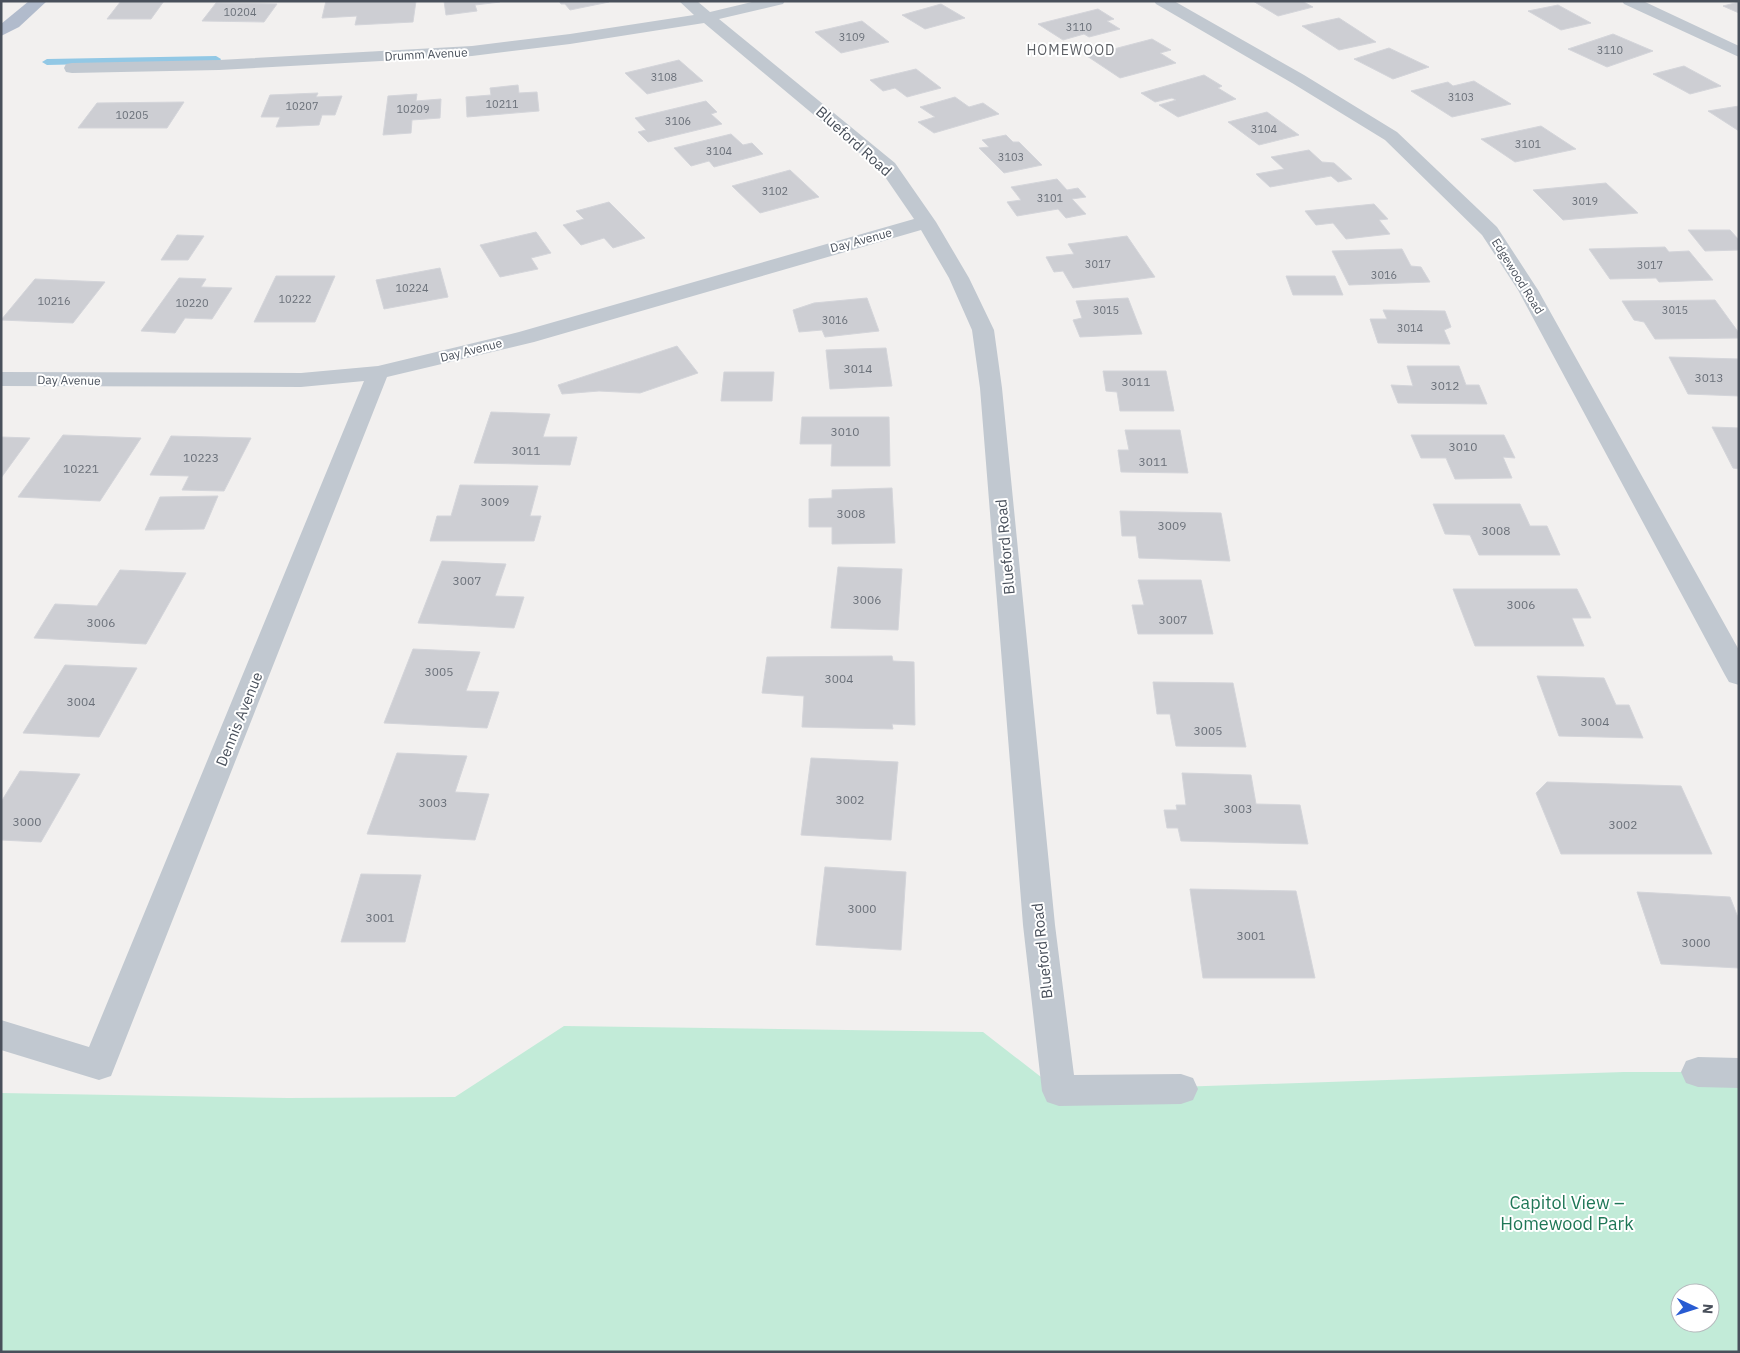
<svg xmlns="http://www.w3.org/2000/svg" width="1740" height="1353" font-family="'IBM Plex Sans',sans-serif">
<rect width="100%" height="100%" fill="#f2f0ef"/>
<path fill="#c2ebd8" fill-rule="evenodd" d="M564,1026L983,1032L1059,1091L1624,1072H1739V1352H1V1093L288,1098L455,1097ZM1680,1293H1710V1323H1680Z"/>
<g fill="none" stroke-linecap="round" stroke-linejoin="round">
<path fill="#92c8e5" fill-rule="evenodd" d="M216,56L221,59L220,61L47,65L42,62L47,59Z"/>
</g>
<path fill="#cdced3" stroke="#d4d5da" d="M121,1H164L151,19H107Z
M326,1H416L413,22L355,25L357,16L322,18Z
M444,1H500V2L475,5L477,11L446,15Z
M559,1H608L609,2L570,10L565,4H561Z
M1253,1H1302L1313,7L1278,16Z
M1739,2V13L1723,6Z
M216,3L277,4L264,22L202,21Z
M941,4L965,18L925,29L902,15Z
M1558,5L1591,23L1561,30L1528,11Z
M1098,9L1114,19L1107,21L1120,29L1089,37L1084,34L1063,40L1038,24Z
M1339,18L1376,42L1339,50L1302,26Z
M862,21L889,42L841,53L815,32Z
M1613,34L1653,51L1607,67L1568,49Z
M1152,39L1171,50L1160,53L1176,63L1120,78L1087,56Z
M1389,48L1429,67L1393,79L1354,59Z
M679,60L703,81L647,94L625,73Z
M1684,66L1721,86L1690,94L1653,74Z
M916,69L941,88L907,97L895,88L883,91L870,80Z
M1204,75L1222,86L1218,88L1236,99L1178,117L1159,105L1176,100L1172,98L1155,102L1141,93Z
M1474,81L1511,104L1452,117L1411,91L1448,82L1453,86Z
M518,85L519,93L537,92L539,111L467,117L466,97L491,95L490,88Z
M318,93L316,97L342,96L335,115H322L319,125L276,127L280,117H261L270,95Z
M417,94L416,101L441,99L440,118L412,120L411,133L383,135L388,96Z
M955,97L969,107L983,103L999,114L934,133L918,122L935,117L920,107Z
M706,101L717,112L711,114L722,124L648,142L638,132L646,130L635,118Z
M184,102L167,128H78L97,103Z
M1739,106V131L1708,111Z
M1267,112L1299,135L1259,145L1228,122Z
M1541,126L1576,149L1515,162L1481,139Z
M731,134L743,145L752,143L763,154L714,167L709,161L691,166L674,148Z
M1006,135L1013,142H1019L1042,165L1004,173L979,148L989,147L982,140Z
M1309,150L1322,162L1334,163L1352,179L1338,182L1331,176L1270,187L1256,174L1284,169L1271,157Z
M790,170L819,197L760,213L732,186Z
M1057,179L1067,190L1078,188L1086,197L1072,199L1086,214L1066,218L1058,209L1017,216L1007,202L1021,200L1011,187Z
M1606,183L1638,213L1563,220L1533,190Z
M609,202L645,238L613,248L604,238L581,245L563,225L584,219L576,211Z
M1374,204L1388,219L1379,220L1390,234L1346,239L1333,223L1316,225L1305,211Z
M1688,230H1730L1739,240V250L1705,251Z
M536,232L551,253L531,258L538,269L500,277L480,245Z
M177,235L204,236L188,260H161Z
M1127,236L1155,277L1073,288L1063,271L1054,272L1046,257L1074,254L1068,244Z
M1665,247L1669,252L1689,251L1713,280L1659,282L1656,278L1610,279L1589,249Z
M1402,249L1411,266L1421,267L1430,282L1349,285L1332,251Z
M440,268L448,297L384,309L376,280Z
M276,276H335L315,322H254Z
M1286,276H1335L1343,295H1293Z
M179,278L206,279L201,287L232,288L212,319L185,318L175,333L141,331Z
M35,279L105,282L73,323L1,320Z
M867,298L879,331L825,337L822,330L799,332L793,310L814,303Z
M1128,298L1142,334L1080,337L1073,320L1082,318L1076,301Z
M1715,300L1739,333V338L1655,339L1644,322L1634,320L1622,301Z
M1383,310L1445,311L1451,327L1444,330L1450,344L1378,343L1370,319H1387Z
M677,346L698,373L640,393L599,391L562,394L558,385Z
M886,348L892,386L830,389L826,350Z
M1669,357L1739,359V396L1688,394Z
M1407,366H1459L1466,385H1479L1487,404L1398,403L1391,385L1413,386Z
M1103,371H1166L1174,411H1120L1117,392L1106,391Z
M724,372H774L772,401H721Z
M491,412L550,414L543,437H577L570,465L474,463Z
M802,417H889L890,466H831L832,444H800Z
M1712,427L1739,428V469L1733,468Z
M1125,430H1180L1188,473L1121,472L1118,450H1129Z
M63,435L141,438L100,501L18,497Z
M1411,435H1504L1515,458L1503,457L1512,478L1455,479L1446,458H1421Z
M171,436L251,438L224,491L182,490L189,476L150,475Z
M1,437L30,438L1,478Z
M460,485L538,486L530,516H541L534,541H430L437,516H451Z
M892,488L895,543L832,544V527H809V499L832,498V490Z
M218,496L204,529L145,530L160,497Z
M1433,504H1520L1530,526H1547L1560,555H1479L1470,535L1445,534Z
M1120,511L1221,513L1230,561L1139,558L1136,536H1122Z
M442,561L506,564L495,596L524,597L514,628L418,623Z
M838,567L902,569L898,630L831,628Z
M120,570L186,573L146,644L34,638L55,604L97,606Z
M1138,580H1201L1213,634H1138L1132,605H1144Z
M1453,589H1577L1591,618H1572L1584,646H1475Z
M413,649L480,652L466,691L499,692L487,728L384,723Z
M892,656L893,661L914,662L915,725L892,724L893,729L802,727L804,696L762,693L767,657Z
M65,665L137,668L99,737L23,733Z
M1537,676L1604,678L1616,705H1629L1643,738L1559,736Z
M1153,682L1233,683L1246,747L1176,746L1170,714H1157Z
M397,753L467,756L455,792L489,794L475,840L367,834Z
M811,758L898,762L891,840L801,835Z
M20,771L80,774L41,842L1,840V802Z
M1182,773L1251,775L1256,804L1300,805L1308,844L1181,841L1178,828H1167L1164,810H1177L1176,805H1186Z
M1547,782L1681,786L1712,854H1561L1536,793Z
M825,867L906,872L901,950L816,945Z
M361,874L421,875L405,942H341Z
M1190,889L1296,891L1315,978H1203Z
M1637,892L1730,897L1739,920V968L1661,964Z"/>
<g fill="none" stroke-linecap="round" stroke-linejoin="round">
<path fill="#c1c8d0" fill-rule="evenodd" d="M679,1H697L710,12L756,1H785L783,4L719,19L895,163L936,222L969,278L994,330L1002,388L1055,925L1074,1075L1181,1074L1193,1078L1198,1089L1193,1100L1181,1104L1059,1106L1047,1102L1042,1091L1023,925L980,388L972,330L949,278L921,230L534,342L387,377L111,1076L99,1080L1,1050V1020L89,1047L364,381L301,387L1,386V372L301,373L378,366L519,332L914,219L881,171L704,23L570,44L472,56L219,70L72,73L66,72L64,68L66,64L72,63L219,60L472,46L570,34L694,15Z
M1154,1H1174L1304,75L1397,132L1497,227L1538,290L1739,650V685L1729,682L1725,675L1518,290L1482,235L1385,140L1292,83L1156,4Z
M1622,1H1643L1739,46V57L1624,4Z
M1698,1057L1739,1058V1088L1698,1087L1686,1083L1681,1072L1686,1061Z"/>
<path fill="#b1bbcc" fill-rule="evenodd" d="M29,1H47L19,27L1,36V24Z"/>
</g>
<g text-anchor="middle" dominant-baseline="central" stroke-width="4" stroke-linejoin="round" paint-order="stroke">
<g font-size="11" fill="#6a7079">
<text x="240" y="12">10204</text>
<text x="1079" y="27">3110</text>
<text x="852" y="37">3109</text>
<text x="1610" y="50">3110</text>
<text x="664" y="77">3108</text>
<text x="1461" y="97">3103</text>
<text x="502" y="104">10211</text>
<text x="302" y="106">10207</text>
<text x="413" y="109">10209</text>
<text x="132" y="115">10205</text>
<text x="678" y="121">3106</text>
<text x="1264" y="129">3104</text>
<text x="1528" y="144">3101</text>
<text x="719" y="151">3104</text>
<text x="1011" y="157">3103</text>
<text x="775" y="191">3102</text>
<text x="1050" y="198">3101</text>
<text x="1585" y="201">3019</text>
<text x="1098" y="264">3017</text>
<text x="1650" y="265">3017</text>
<text x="1384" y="275">3016</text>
<text x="412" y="288">10224</text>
<text x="295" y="299">10222</text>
<text x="54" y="301">10216</text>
<text x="192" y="303">10220</text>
<text x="1106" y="310">3015</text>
<text x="1675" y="310">3015</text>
<text x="835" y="320">3016</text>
<text x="1410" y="328">3014</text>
</g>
<g font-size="12" fill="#49505b" stroke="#fff">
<text transform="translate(426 54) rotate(-3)">Drumm Avenue</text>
<text transform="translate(861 240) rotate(-15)">Day Avenue</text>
<text transform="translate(1518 276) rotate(58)">Edgewood Road</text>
<text transform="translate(471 350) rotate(-14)">Day Avenue</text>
<text transform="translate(69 380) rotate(1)">Day Avenue</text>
</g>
<g font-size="12" fill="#6a7079">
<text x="858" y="368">3014</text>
<text x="1709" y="377">3013</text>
<text x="1136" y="381">3011</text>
<text x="1445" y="385">3012</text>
<text x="845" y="431">3010</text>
<text x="1463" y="446">3010</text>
<text x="526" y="450">3011</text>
<text x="201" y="457">10223</text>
<text x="1153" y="461">3011</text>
<text x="81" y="468">10221</text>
<text x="495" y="501">3009</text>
<text x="851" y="513">3008</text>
<text x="1172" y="525">3009</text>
<text x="1496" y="530">3008</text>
<text x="467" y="580">3007</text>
<text x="867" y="599">3006</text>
<text x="1521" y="604">3006</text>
<text x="1173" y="619">3007</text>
<text x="101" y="622">3006</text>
<text x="439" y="671">3005</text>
<text x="839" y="678">3004</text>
<text x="81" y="701">3004</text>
<text x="1595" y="721">3004</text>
<text x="1208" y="730">3005</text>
<text x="850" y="799">3002</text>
<text x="433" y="802">3003</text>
<text x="1238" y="808">3003</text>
<text x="27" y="821">3000</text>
<text x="1623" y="824">3002</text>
<text x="862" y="908">3000</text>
<text x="380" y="917">3001</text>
<text x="1251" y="935">3001</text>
<text x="1696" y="942">3000</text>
</g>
<g font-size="14" letter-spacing="1" fill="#5c5f64" stroke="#fff">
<text x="1071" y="50">HOMEWOOD</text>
</g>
<g font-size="15" fill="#49505b" stroke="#fff">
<text transform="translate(854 141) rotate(42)">Blueford Road</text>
<text transform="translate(1005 547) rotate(-95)">Blueford Road</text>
<text transform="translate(239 719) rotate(-68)">Dennis Avenue</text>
<text transform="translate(1042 951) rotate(-96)">Blueford Road</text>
</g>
<g font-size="18" fill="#1f7757" stroke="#fff">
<text x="1567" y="1202">Capitol View –<tspan x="1567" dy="21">Homewood Park</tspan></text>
</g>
</g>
<rect width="1740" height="1353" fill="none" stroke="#49505b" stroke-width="5"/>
<g transform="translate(1695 1308) rotate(94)"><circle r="24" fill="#ffffff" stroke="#b6b9bd"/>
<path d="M0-4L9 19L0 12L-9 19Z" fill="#285bd2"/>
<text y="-8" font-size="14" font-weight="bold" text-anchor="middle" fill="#49505b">N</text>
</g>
</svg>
